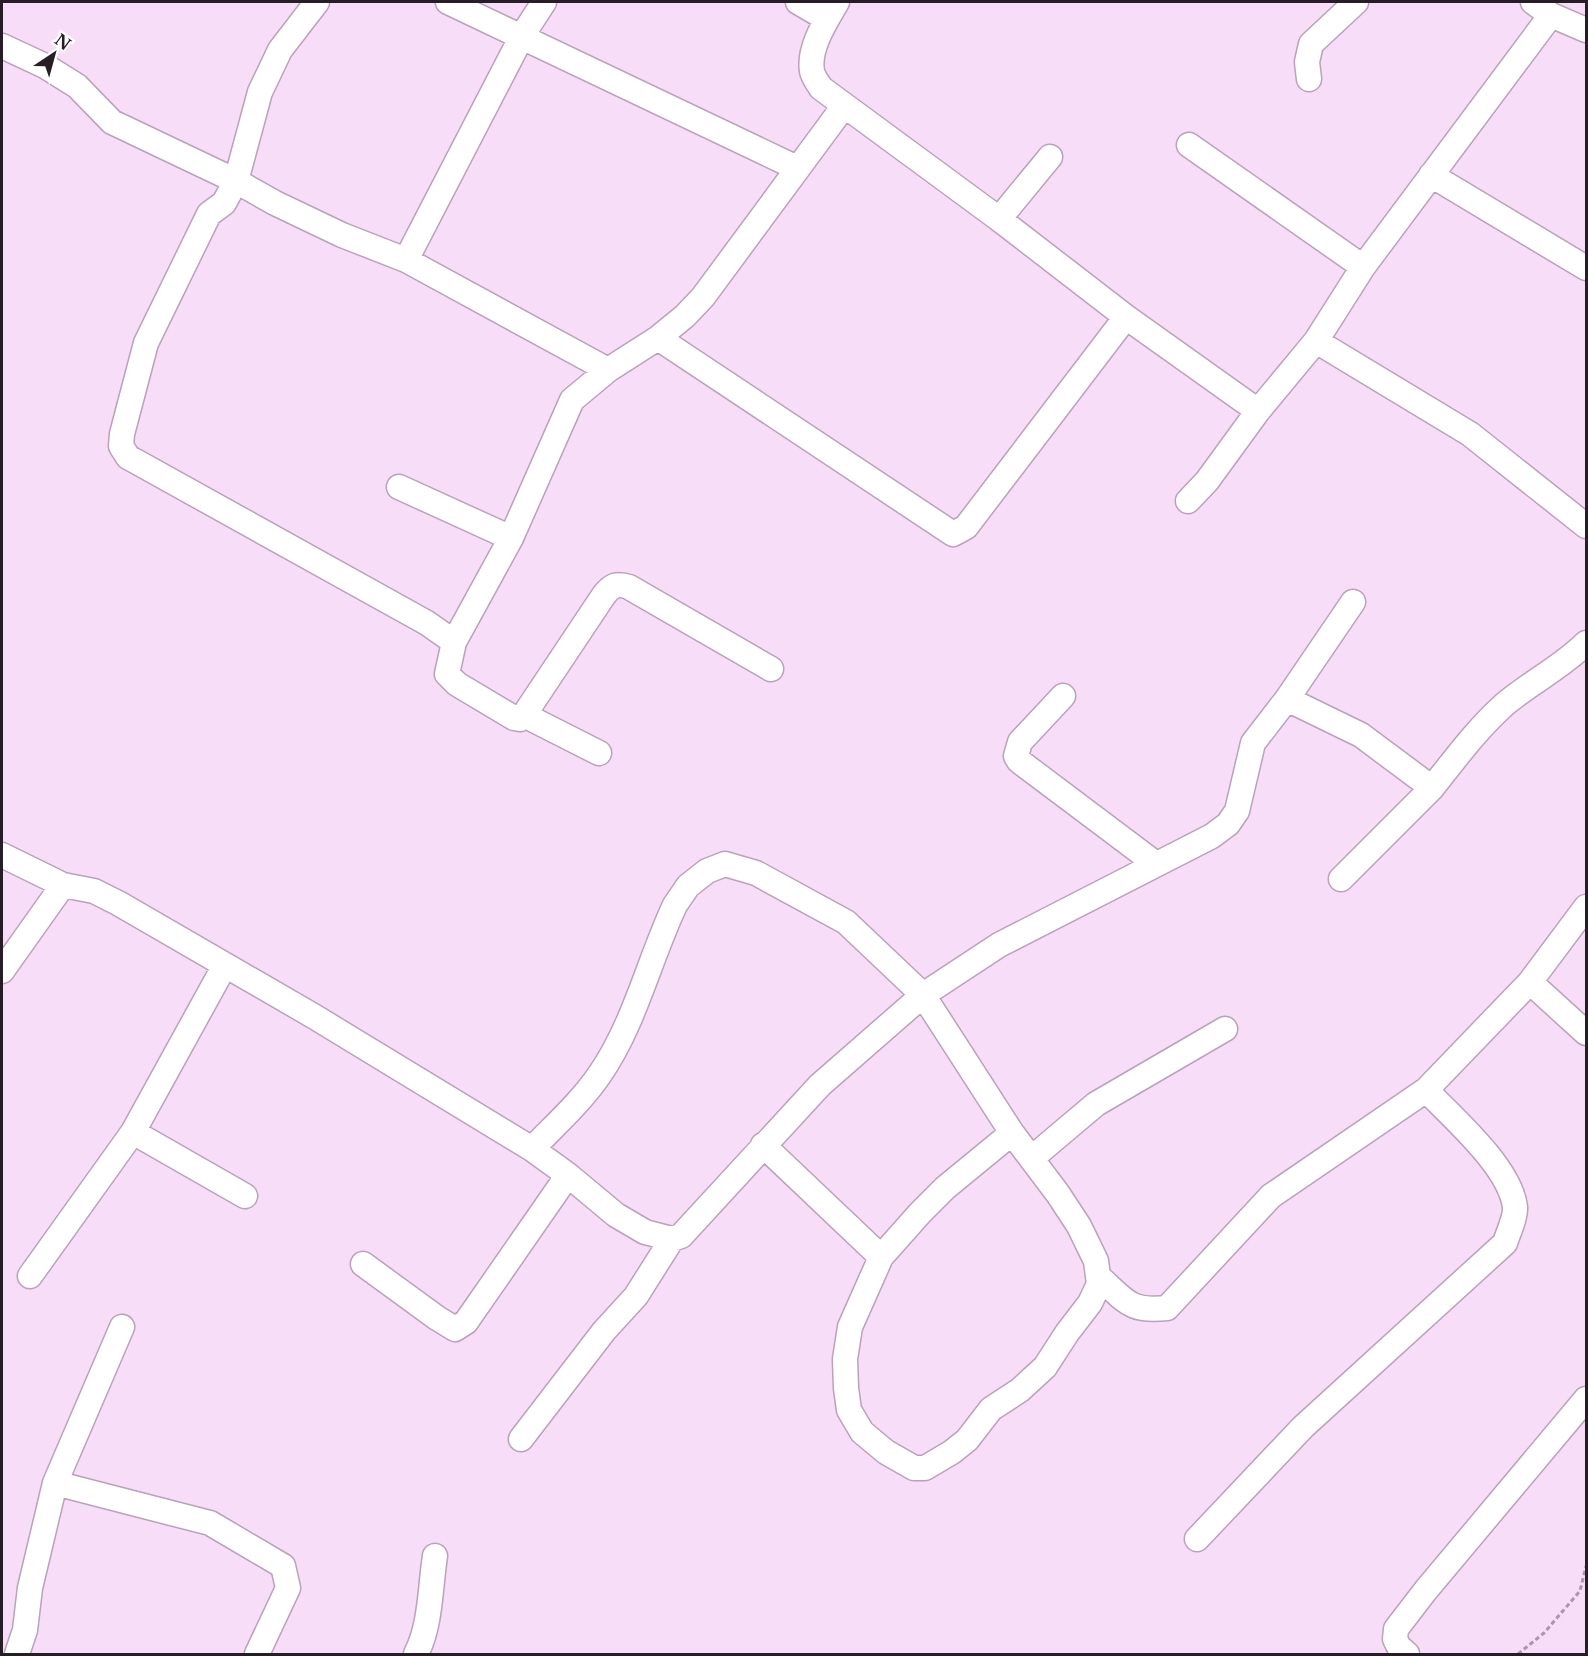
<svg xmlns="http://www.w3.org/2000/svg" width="1588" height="1656" font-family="'Libre Baskerville',serif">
<rect width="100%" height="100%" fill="#f7ddf7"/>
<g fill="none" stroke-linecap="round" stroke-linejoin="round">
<g stroke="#baa2bb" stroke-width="27">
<path id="minor" d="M448,2L797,168
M798,2L827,19
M837,2C826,21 808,48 812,71C813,77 818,83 821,88L999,219L1126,317L1258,411L1316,341L1363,267L1551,15
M1533,2L1551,15L1586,30
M2,46L45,66L77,86L112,122L236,181L260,92L280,50L317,2
M1309,79L1307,62L1311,44L1356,2
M1189,145L1363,267
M1431,175L1586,268
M999,219L1050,157
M406,260L522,36L544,2
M658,338L953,534L966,527L1126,317
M1316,341L1470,434L1586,526
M399,487L511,538
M1188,501L1207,481L1258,411
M454,642L427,623L128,457L121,446L122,434L146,343L209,214L224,203L236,181L275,203L342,235L406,260L608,370
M771,669L629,587C617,583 612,585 604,595L524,715L520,719L514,718L457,684L447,674L454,642L511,538L572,400L608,370L658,338L685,316L703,297L844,106
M1063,696L1020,742L1016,756L1019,761L1156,864
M1287,699L1353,602
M524,715L599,753
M2,855L63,885L94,891L118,903L315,1017L532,1149L568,1175L616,1215L645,1232L672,1239L681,1236L820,1085L923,995L999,945L1212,836L1228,824L1237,811L1253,743L1287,699L1361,735L1432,788C1455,759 1477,729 1505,704C1531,682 1562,667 1586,643
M1341,879L1432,788
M2,971L63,885
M1530,982L1586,1033
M133,1132L245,1196
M763,1145L881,1257
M532,1149C555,1125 581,1102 600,1074C635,1023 649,960 675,905L688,886L707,871L725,864L756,873L846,922L923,995L1012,1133L1058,1194L1079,1226L1096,1261L1099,1284L1090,1303L1067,1333L1045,1367L1020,1390L991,1409L967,1440L952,1452L925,1468H914L886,1452L862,1432L849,1410L846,1388L845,1359L850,1327L881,1257L920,1213L945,1188L1012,1133
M1032,1158L1096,1104L1225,1029
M363,1264L437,1318L455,1329L466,1322L568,1175
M30,1276L133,1132L225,965
M1100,1278C1126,1301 1129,1312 1167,1308L1271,1196L1426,1090L1530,982L1586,907
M521,1439L604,1331L636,1296L672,1239
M55,1483L210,1523L283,1566L288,1588L257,1654
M1197,1539L1303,1427L1505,1243C1508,1233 1516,1217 1515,1207C1510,1167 1453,1118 1426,1090
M17,1654L25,1630L30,1588L55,1483L122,1327
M416,1654C431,1625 430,1588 435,1556
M1407,1654L1399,1647L1395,1639L1396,1629L1426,1590L1586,1399"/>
</g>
<path stroke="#ab96ab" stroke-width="3" stroke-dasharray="4.5 3" stroke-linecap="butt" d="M1518,1654L1544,1633L1580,1591L1586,1566"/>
<use href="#minor" stroke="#fff" stroke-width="24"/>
</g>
<rect width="1588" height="1656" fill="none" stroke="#271d27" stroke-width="6"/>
<g transform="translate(54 54) rotate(36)" stroke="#ffffff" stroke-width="4.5" paint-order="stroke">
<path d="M0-4.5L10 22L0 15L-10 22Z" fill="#271d27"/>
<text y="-9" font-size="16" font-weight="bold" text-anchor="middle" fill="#271d27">N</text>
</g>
</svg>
